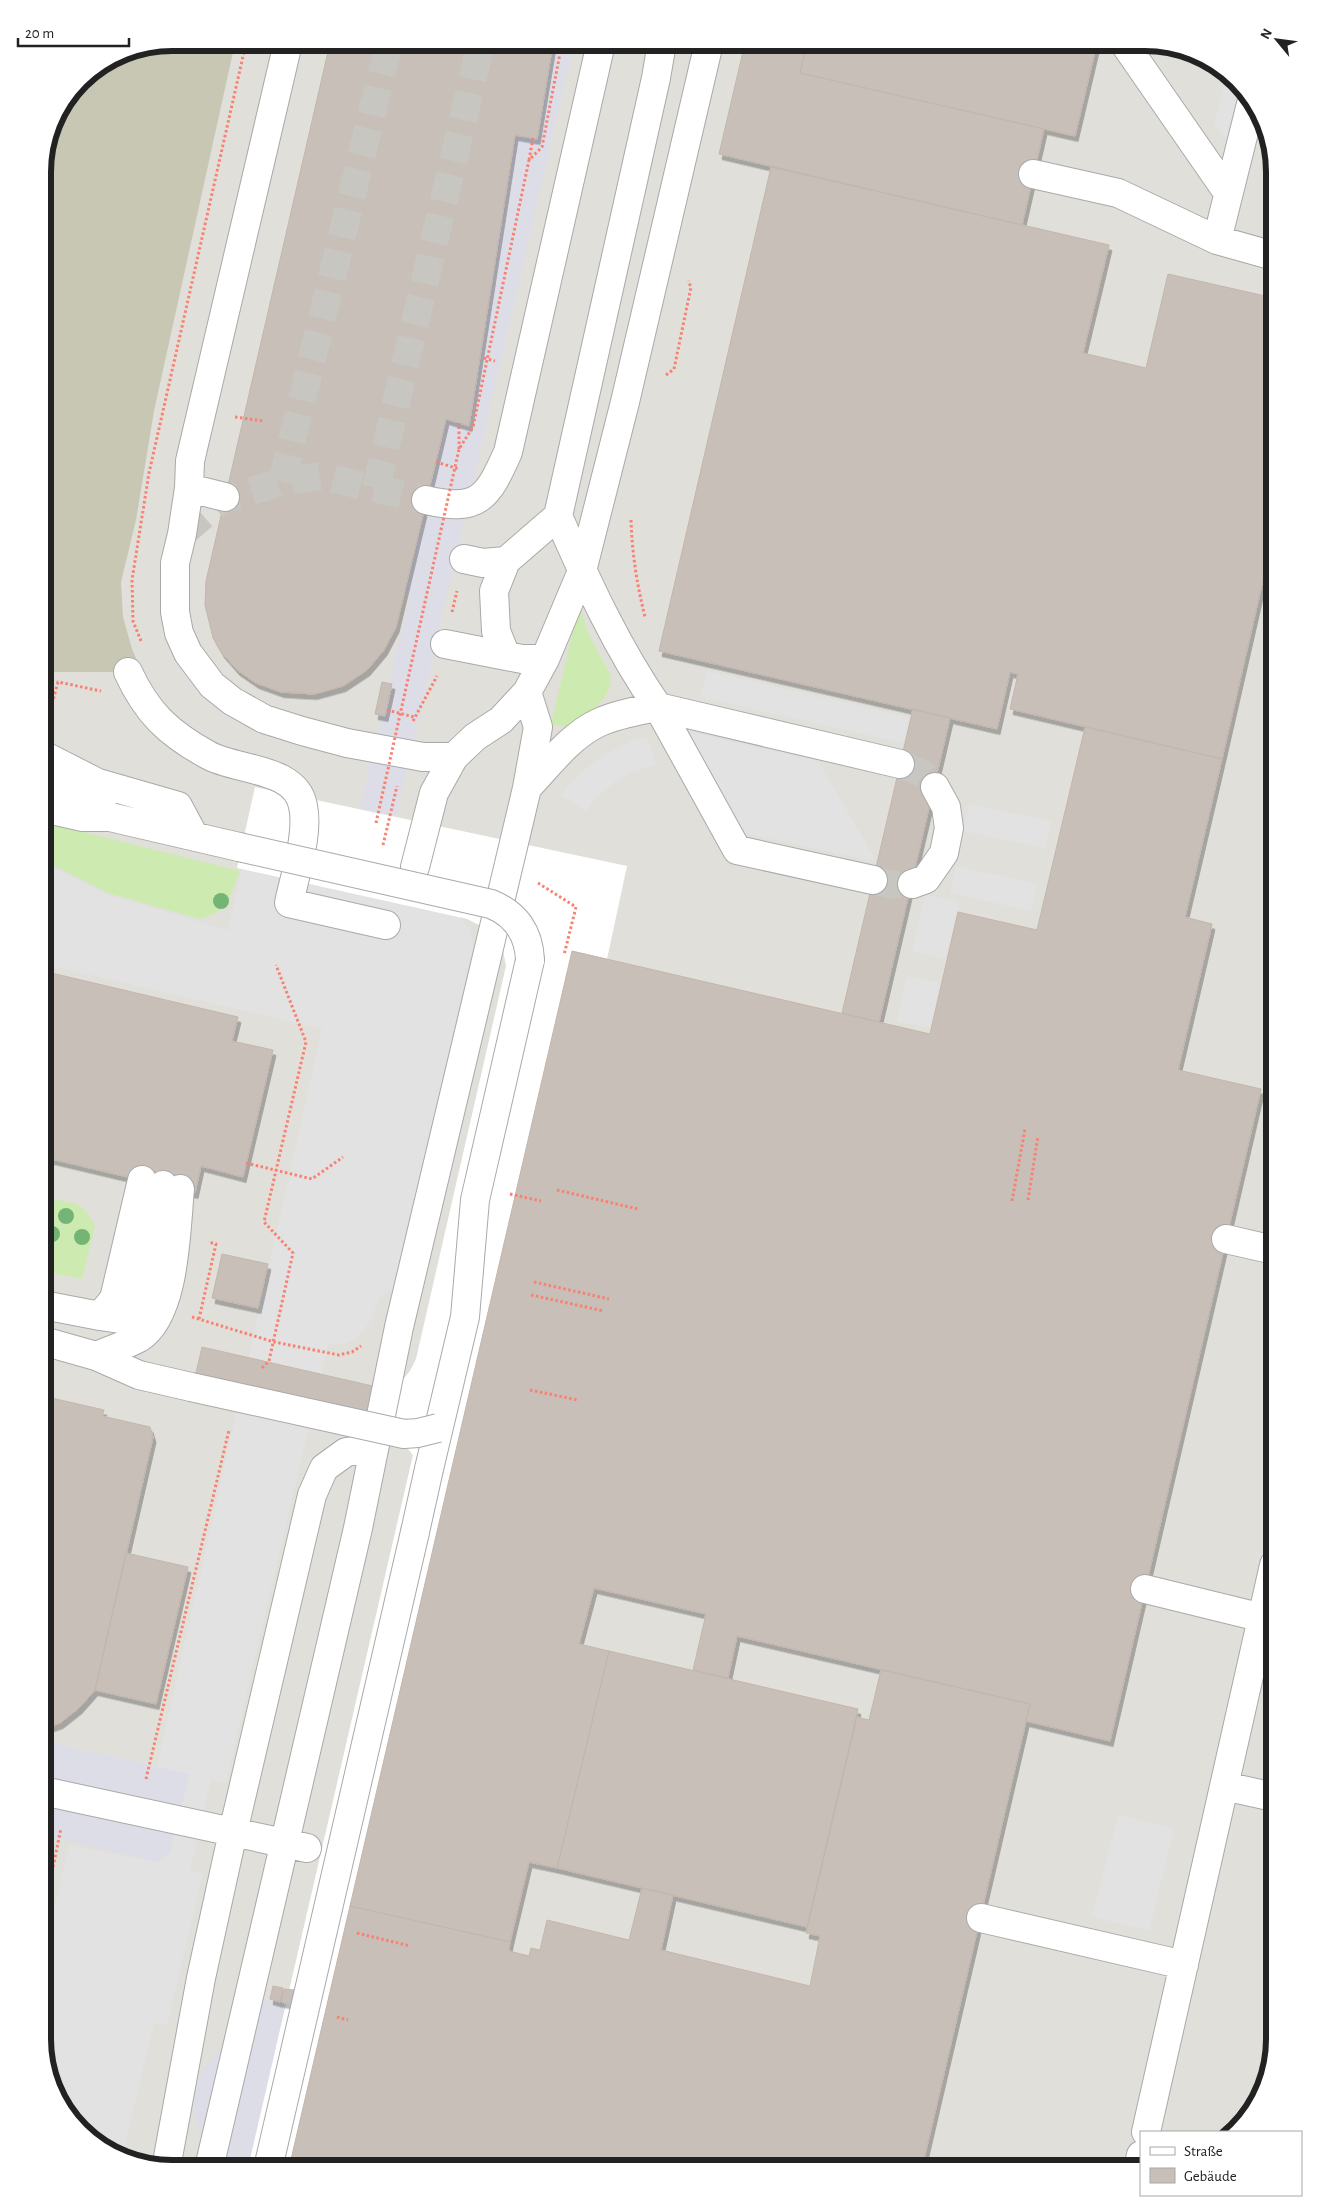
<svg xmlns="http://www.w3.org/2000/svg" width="1317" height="2211" font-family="'Alegreya Sans',sans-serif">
<defs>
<filter id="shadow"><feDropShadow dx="3" dy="5.5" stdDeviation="0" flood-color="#0004"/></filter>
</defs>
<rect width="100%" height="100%" fill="#f2efe9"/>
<path fill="#e1dfda" d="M173,43H1153L1217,65L1261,115L1274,173V2039L1253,2110L1228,2132H1141V2168H164L101,2147L56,2096L43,2038V164L56,115L81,80L123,52Z"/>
<path fill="#c7c7b4" d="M173,43H235L154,411L136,520L121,582L123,617L132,649L142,672H48L43,691V164L56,115L81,80L123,52Z"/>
<path fill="#cdebb0" d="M578,609L581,610L589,635L610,674C614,702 586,713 567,727L551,724Z
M43,822L240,871L228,902L215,914L200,919L108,893L43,860Z
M57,1200C79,1203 85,1206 95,1226L82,1279L43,1271V1211Z
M43,1836L51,1838L43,1875Z"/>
<path fill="#e2e2e2" d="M1227,76L1245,97L1232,147L1214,123Z
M707,671L909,717L903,743L700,697Z
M675,729L818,761L877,862L739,832Z
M646,737L656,764L628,774L616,781L594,800L587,811L561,796L572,781L600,757L632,741Z
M969,804L1051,821L1045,848L963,831Z
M43,863L105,894L228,930L241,870L459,917L470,930L473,946L394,1288L379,1298L372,1318L360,1335L347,1343L328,1345L226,1783L211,1780L190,1870L203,1873L167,2025L154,2023L123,2154L101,2147L56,2096L43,2038V1957L69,1845L157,1862L169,1854L189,1775L157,1767L322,1029L43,964Z
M956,866L1037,884L1031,911L950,893Z
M925,894L959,902L945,959L912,951Z
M907,976L940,983L930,1028L897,1021Z
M1118,1815L1174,1829L1149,1931L1092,1917Z"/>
<path fill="#dddde8" d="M553,43H574L396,816L378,813L360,809L410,594L404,592L446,419L469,425L515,135L537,139Z
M43,1741L189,1774L169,1854L157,1862L43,1835Z
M259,1999L338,2016L316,2053L288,2168L227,2167L216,2158L202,2139L194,2116L195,2091L204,2068L220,2050L241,2038Z"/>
<path fill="#fff" d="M255,787L627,866L607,959L573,951L289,2168H248L413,1455L408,1449L190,1400L202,1347L377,1387L401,1382L410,1371L416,1359L506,966L502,945L487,929L467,919L237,868Z"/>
<path fill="#c7bfb8" stroke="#c4b6ab" filter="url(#shadow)" d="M330,43H553L537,139L515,135L469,426L446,419L396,627L384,650L367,670L343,686L314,694L281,692L256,683L237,670L222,653L213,638L205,605L206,581Z
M745,43H807L800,73L1044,129L1022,225L719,154Z
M807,43H1097L1075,136L800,73Z
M771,167L1109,245L1083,353L1146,368L1168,274L1274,298V532L1222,759L1010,709L1018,674L1010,672L997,729L659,651Z
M1273,167L1274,173V191L1268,189Z
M382,682L392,684L385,716L375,714Z
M913,709L950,718L879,1022L842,1013Z
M1085,727L1222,759L1185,917L1212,924L1178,1070L1261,1089L1110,1741L1026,1721L1030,1704L737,1636L728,1678L693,1670L706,1614L594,1588L579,1644L609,1651L557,1868L529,1862L510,1942L350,1906L572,951L930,1034L958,912L1037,930Z
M43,971L238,1017L232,1041L273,1050L243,1177L201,1166L195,1193L43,1157Z
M222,1254L268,1264L258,1308L212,1298Z
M202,1347L377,1387L371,1415L196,1373Z
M43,1396L104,1410L102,1416L150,1427L153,1437L95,1690L79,1708L60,1723L43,1729Z
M126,1553L188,1567L156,1704L95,1690Z
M609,1651L858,1709L807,1927L557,1868Z
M881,1670L1030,1704L922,2168H289L350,1906L510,1942L509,1951L529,1956L531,1948L540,1950L547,1920L629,1940L642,1888L673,1895L661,1950L810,1986L820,1936L806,1933L857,1717L869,1720Z
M273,1986L283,1988L280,2002L270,1999Z
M284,1989L294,1990L291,2004L281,2002Z"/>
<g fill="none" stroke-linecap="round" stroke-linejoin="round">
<path stroke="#c8c6c1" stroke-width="28" stroke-dasharray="28 14" stroke-linecap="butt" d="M282,482L389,43
M376,488L481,43
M182,534L225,497H232L282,482L321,476L426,500
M900,764L922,773L935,787
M873,880L892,885L912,884"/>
<g stroke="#a9a9a9" stroke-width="30">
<path id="minor" d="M288,43L190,461L189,488L182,534L175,563V612L179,633L188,653L212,685L232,701L264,719L302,731L347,743L423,757H454
M1124,43L1228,193
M1033,174L1118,193L1217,240L1274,256
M1217,240L1251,104
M189,488L225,497
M426,500C479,513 488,497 508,452L601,43
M464,559L483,563L506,561L558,516L656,78L662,43
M506,561L494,591L496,631L506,656
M445,644L522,659H545
M128,672C147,713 168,733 208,755C236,771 296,767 303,806C309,834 295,874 289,903L386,925
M43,755L98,783L178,806L194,836
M43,783C68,789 90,800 110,817
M527,788C548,766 570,736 598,723C617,714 638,711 658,707C617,648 587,582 558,516
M43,808L83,817H110L239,847
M415,867L434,793L454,757L475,737L501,720L527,692L545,659L582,571L625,402L709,43
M873,880L737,850L658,707L900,764
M912,884L926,879L944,853L949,828L946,807L935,787
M163,1185L158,1210L168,1246
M1226,1239L1274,1250
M43,1305L100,1316L114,1299L142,1180
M100,1316L120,1319L131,1314L137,1304L149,1259L139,1212
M43,1341L96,1356L139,1375L191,1387
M96,1356C110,1350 126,1345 139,1338C176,1315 176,1228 180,1189
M429,1469L465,1317L475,1200L530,960
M1145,1589L1263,1618
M1224,1786L1274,1797
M43,1791L307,1848
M981,1918L1184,1965
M1146,2132L1274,1565
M166,2168L201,1978L233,1832L312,1495L324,1468L346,1452L374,1448
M209,2168L358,1528L399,1327L527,788L538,727L527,692
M268,2168L415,1532
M1138,2168L1141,2155"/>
</g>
<path stroke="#fa8072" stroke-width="3" stroke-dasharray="2.5 2.5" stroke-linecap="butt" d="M484,358L495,361
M666,375L674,369L691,287L688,281
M235,417L264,421
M459,449V423
M436,462L459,469
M631,520C632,553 637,585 645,617
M452,612L457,591
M141,641L133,621L132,580L149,473L246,43
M387,710L414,717
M413,721L437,676
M47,723L58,682L101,691
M383,845L397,786
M538,883L576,907L564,955
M246,1163L312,1179L343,1157
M557,1190L638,1209
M510,1194L541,1201
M1028,1200L1038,1136
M1012,1201L1025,1129
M534,1282L609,1299
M531,1295L604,1311
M192,1317L274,1342L339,1355L352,1352L361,1346
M199,1319L216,1244L208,1242
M262,1368L269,1361L293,1253L264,1222L306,1042L276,965
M530,1390L578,1400
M146,1779L229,1430
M43,1916L61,1828
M357,1933L410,1946
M337,2017L348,2020"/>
<use href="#minor" stroke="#fff" stroke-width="28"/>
<g stroke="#a9a9a9" stroke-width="30" stroke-linecap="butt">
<path id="minor-bridge" d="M239,847L491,904C516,914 529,933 530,960
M191,1387L404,1434L418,1433L438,1428
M415,1532L429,1469"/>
</g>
<path stroke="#fa8072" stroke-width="3" stroke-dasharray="2.5 2.5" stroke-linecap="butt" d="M529,160L533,138
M376,823L459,449L473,427L529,160L542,147L562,43"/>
<use href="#minor-bridge" stroke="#fff" stroke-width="28"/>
</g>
<g fill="#74b475">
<circle cx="221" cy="901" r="8"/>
<circle cx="66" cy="1216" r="8"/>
<circle cx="52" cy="1234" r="8"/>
<circle cx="82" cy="1237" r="8"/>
</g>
<path d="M0 0H1317V2211H0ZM172 51H1145A121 121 0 0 1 1266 172V2039A121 121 0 0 1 1145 2160H172A121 121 0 0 1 51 2039V172A121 121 0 0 1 172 51Z" fill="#fff" fill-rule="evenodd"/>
<path fill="none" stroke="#222" stroke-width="6" d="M172 51H1145A121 121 0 0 1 1266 172V2039A121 121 0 0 1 1145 2160H172A121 121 0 0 1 51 2039V172A121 121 0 0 1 172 51Z"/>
<rect x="1140" y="2131" width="162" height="65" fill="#ffffff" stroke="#a7a7a7"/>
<rect x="1150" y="2147" width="25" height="8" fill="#ffffff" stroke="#a7a7a7"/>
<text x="1184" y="2156" font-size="15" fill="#222222">Straße</text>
<rect x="1150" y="2168" width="25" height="15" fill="#c7bfb8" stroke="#a7a7a7"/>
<text x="1184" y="2181" font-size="15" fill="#222222">Gebäude</text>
<g transform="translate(1277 40) rotate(299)" stroke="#ffffff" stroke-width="4" paint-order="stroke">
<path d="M0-4L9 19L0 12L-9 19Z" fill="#222222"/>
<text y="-8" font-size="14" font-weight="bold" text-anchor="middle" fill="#222222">N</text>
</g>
<path d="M18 38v8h111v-8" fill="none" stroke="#222222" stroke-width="2.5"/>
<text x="25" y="38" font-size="15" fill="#222222" stroke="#ffffff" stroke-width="4" paint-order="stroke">20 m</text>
</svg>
